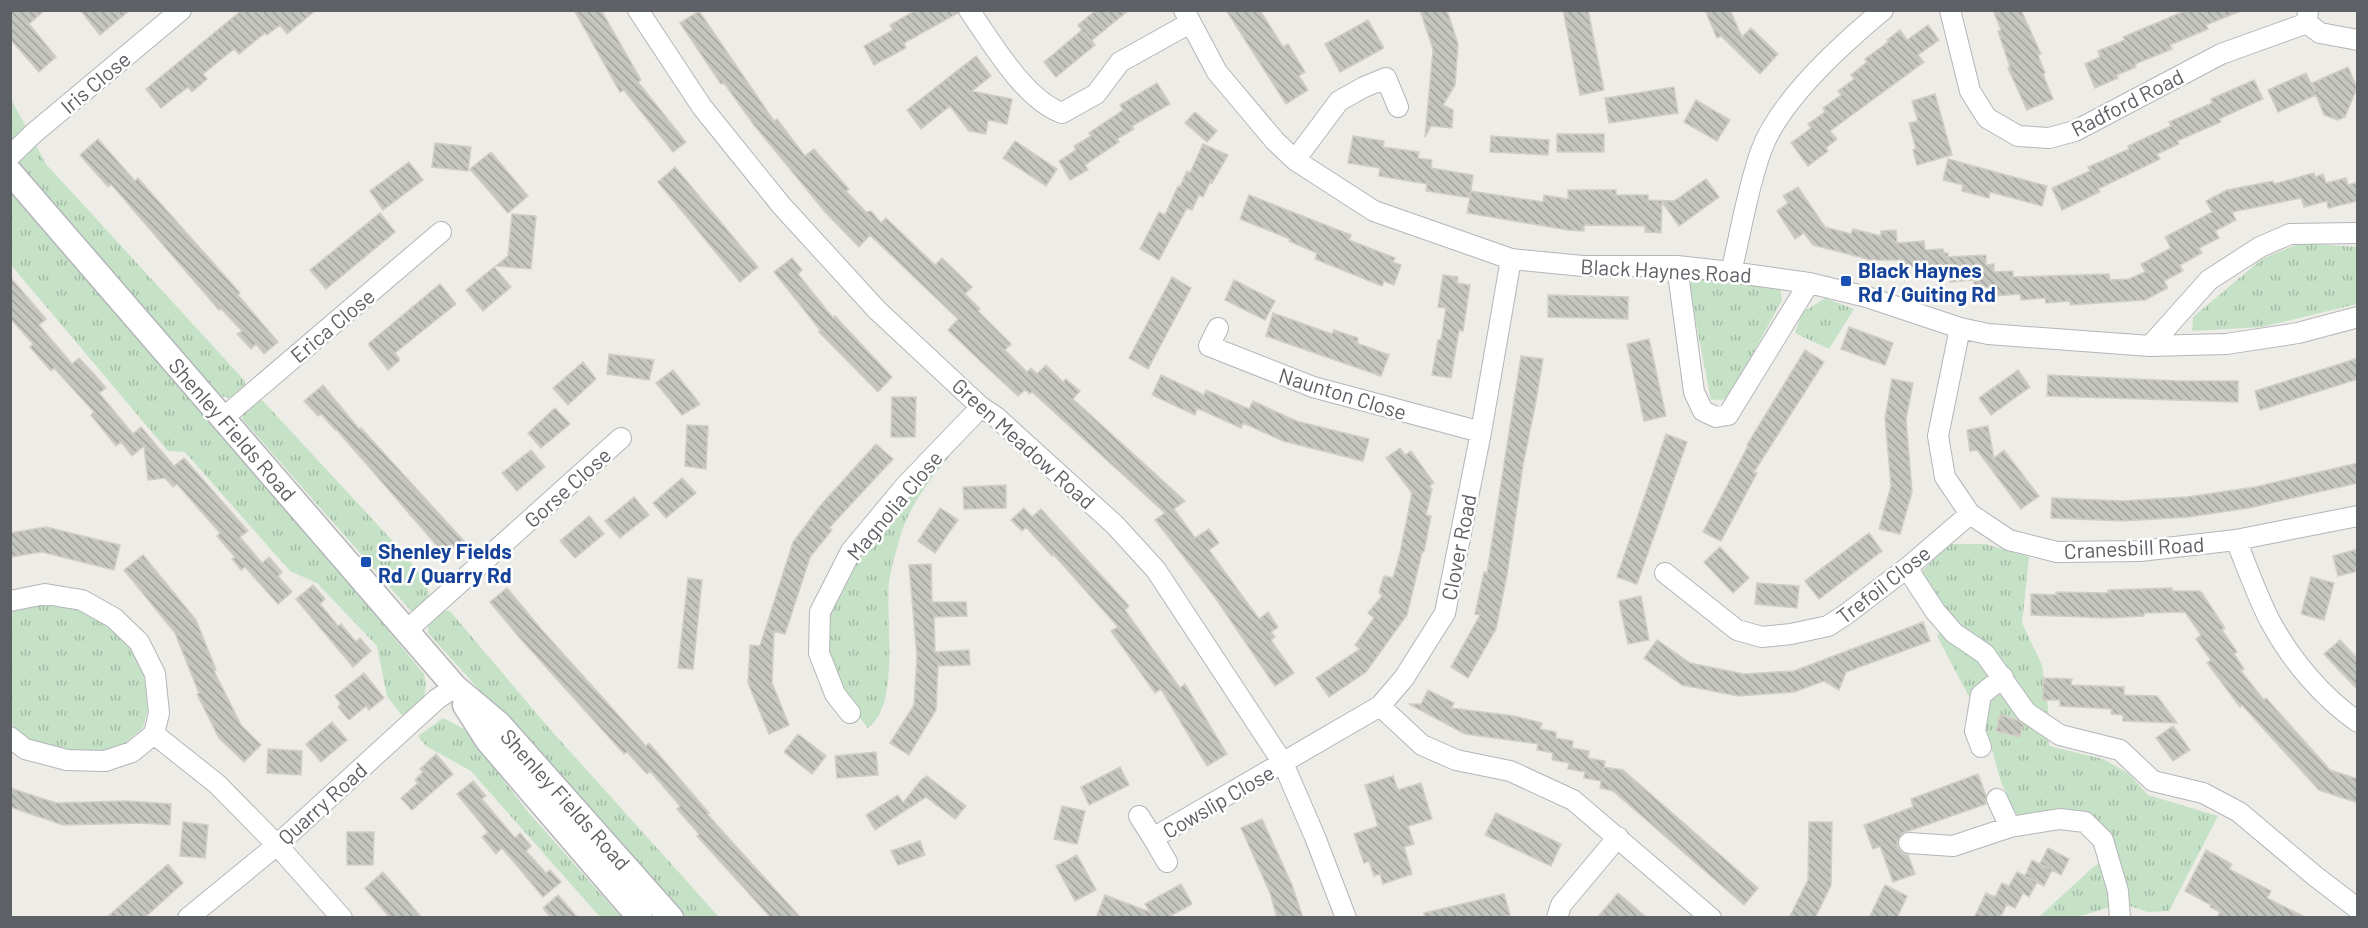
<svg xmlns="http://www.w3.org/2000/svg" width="2368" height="928" font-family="Barlow,sans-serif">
<defs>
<pattern id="grass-tufts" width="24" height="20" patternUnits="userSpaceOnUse" patternTransform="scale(1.5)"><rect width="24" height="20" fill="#c5e2c7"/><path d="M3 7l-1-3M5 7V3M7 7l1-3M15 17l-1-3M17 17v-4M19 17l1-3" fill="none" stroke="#a3bba5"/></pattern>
<pattern id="building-back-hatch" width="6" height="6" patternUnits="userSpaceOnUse" patternTransform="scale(1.5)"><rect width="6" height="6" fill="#c6c6c0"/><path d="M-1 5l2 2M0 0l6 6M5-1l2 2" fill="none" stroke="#a4a4a0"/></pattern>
</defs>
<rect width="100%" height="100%" fill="#eeece6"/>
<path fill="url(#grass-tufts)" d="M10,97L46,164L245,381V385L230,398L221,396L11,160Z
M10,186L287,508L424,674C430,697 420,703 404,718L387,696L377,646L317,583L290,571L185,452L168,451L11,265Z
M2300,243L2357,247V304L2262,327L2192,331L2193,317L2262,259Z
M1694,276L1780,287L1782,300L1728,399L1711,400L1689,286Z
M1825,298L1854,309L1829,349L1795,333L1802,313Z
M259,400L263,401L400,549L427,583L429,596L424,603L411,611L243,420L242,415Z
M980,421C950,457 913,492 900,537C896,552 891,568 889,582C886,617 897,690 877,718C875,722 871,725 868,728L854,711L824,652L826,610L855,553Z
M1950,544H1985L2029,557L2022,623L2042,665L2049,715V746L2103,759L2128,773L2148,795L2218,816L2169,911L2148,912L2130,906L2107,908L2077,917H2039L2091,869L2113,853C2108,843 2103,828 2095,820C2078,803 2038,814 2018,818L2001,782L1986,729L1937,636L1951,617L1922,571Z
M47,604L80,609L108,625L130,646L144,675L148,709L143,728L124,744L101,751H67L30,741L11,724L10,612Z
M443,611H450L548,727L719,917H684L428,633V624Z
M443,718L464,729L529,813L621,917H600L471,771L426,746L418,736Z"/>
<path fill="url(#building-back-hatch)" stroke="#d2cec5" stroke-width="1.5" d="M10,10H45L29,24L56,57L39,72L10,39Z
M80,10H130L100,35Z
M242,10H316L287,34L280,25L267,35L265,33L239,54L234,49L203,74L207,79L192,92L188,87L161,108L146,89Z
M574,10H601L641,80L638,82L686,142L673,152L624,90L620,92Z
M916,10H957L958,13L904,43L906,48L874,65L864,46L893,30L890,25Z
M1096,10H1129L1091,41L1084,32L1095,45L1056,77L1044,62L1082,30L1078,25Z
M1226,10H1260L1283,47L1288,44L1305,72L1299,76L1308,90L1286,104Z
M1420,10H1447L1458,44L1455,85L1443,105L1453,110L1452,128L1431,126L1425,137L1433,49Z
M1563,10H1588L1604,90L1580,95Z
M1705,10H1730L1742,37L1751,28L1778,54L1760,74L1721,36L1717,38Z
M1993,10H2021L2041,54L2038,55L2045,73L2043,74L2053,99L2027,110L2008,68L2010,67L1998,31L2001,30Z
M2187,10L2241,11L2206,25L2208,29L2170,45L2172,49L2135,64L2136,67L2117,75L2118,78L2095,88L2085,64L2100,57L2098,51L2125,40L2123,37Z
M699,11L774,121L777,119L805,156L814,149L849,189L846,191L866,212L871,211L881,223L886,218L935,265L942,258L972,287L965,294L980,309L978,311L1011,344L1005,350L1027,372L1031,368L1037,374L1046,365L1063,382L1066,379L1080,391L1073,399L1185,501L1174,509L1195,538L1209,529L1219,543L1209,550L1259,619L1268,612L1278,627L1271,632L1275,637L1271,640L1294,673L1275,686L1214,596L1155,520L1165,513L1032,392L1030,394L1025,390L1018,396L978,359L948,330L958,319L870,235L859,247L825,212L754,125L724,83L721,84L680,23Z
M1368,20L1384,48L1340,72L1325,44Z
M1928,25L1939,40L1918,55L1924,62L1830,131L1837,139L1826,148L1828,151L1808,166L1791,143L1811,128L1808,124L1825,112L1823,108L1841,95L1838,91L1854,79L1851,75L1867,62L1865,59L1888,42L1887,40L1900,30L1907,40Z
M976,56L991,76L972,91L1012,99L1007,124L988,120L986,134L969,131L950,106L921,129L907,110Z
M2348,67L2357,88L2345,117L2338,120L2324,115L2316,95L2278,112L2268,90L2306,73L2315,92L2312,83Z
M2254,80L2263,99L2219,119L2221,122L2177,141L2179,144L2157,154L2160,159L2098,189L2100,192L2062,210L2052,188L2090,171L2088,167L2129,149L2128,146L2171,126L2169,122L2212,103L2211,99Z
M1157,83L1170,104L1132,126L1134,129L1117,139L1119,142L1085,165L1088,170L1070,180L1059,161L1076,150L1074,146L1091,136L1089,133L1123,110L1120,105Z
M1674,87L1678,113L1609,123L1605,98Z
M1935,94L1952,155L1917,165L1913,150L1916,149L1909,123L1918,121L1912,101Z
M1696,100L1730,120L1717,141L1684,122Z
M1195,112L1217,131L1207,142L1185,123Z
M1557,134H1604V152H1557Z
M1353,136L1384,141L1383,147L1419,152L1418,158L1432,160L1431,168L1473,175L1470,198L1426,191L1427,184L1379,176L1380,168L1348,163Z
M1491,136L1549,140L1548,155L1490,152Z
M98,139L135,181L138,178L240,293L238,295L278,342L264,354L256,344L251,349L237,334L242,331L221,309L219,310L111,184L108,187L80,155Z
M1015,141L1057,169L1046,186L1003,158Z
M435,143L471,147L468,171L432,167Z
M1203,144L1228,155L1212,183L1210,182L1203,197L1199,195L1192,210L1187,208L1159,260L1140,249L1159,212L1165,215L1178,186L1180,187L1187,171L1190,173Z
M491,152L528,196L508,213L470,169Z
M1948,159L2047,186L2042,206L1990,192L1989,198L1962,191L1963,185L1943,180Z
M409,162L423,180L383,210L370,191Z
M675,167L758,267L740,282L658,182Z
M2314,173L2315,177L2323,174L2326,183L2346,178L2348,185L2358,182V201L2328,208L2327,201L2304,207L2301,198L2232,212L2236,220L2215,231L2219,238L2199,248L2202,253L2180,265L2183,271L2164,281L2168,288L2145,300L2070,305V301L2046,303L2045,298L2021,300L2020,294L1996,296L1995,287L1974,288V280L1950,282L1949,273L1926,275V266L1902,268L1901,260H1871L1813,245L1804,233L1795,239L1777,211L1788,203L1783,196L1798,187L1825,227L1851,234L1853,229L1881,236V231L1896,230L1897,243L1924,241L1925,250L1943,249L1944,253H1948V257L1986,255V265L1994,264V272L2013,271V277L2109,274L2110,280L2129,279L2145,272L2141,264L2171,248L2165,237L2212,212L2206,201L2227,190L2273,181L2274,184Z
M1706,179L1719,197L1679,226L1662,202L1661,233L1645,232V226L1584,225V231L1568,230L1467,213L1471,191L1543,202L1544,195L1568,199V190H1616V195H1648V200L1674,201Z
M1249,195L1351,235L1349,240L1395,258L1393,262L1401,265L1394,285L1384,281L1382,286L1315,259L1317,253L1289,241L1290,239L1240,219Z
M380,213L395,232L326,289L310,270Z
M512,214L536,216L531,269L496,266L508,256Z
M792,258L802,270L798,274L833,318L835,316L892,377L878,392L819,332L820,330L774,272Z
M494,267L511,287L483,311L466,290Z
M1443,275L1458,277L1457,283L1470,285L1463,331L1459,330L1451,378L1432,375L1438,340H1441L1446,308L1438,307Z
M10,277L46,319L39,325L72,364L79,358L96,376L106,388L99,393L133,434L141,427L174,466L184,458L248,531L240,537L262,563L269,557L282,572L278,576L292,592L278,604L245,567L241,570L232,559L235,557L217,536L220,533L177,484L173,487L165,478L148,480L144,446L132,456L121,442L116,446L91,415L94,412L54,368L51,371L30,347L33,344L10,318Z
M1172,277L1191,288L1148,369L1129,358Z
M1234,280L1275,301L1265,320L1225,300Z
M440,284L456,304L395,353L400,360L388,370L368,344Z
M1548,295L1628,297V319L1548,317Z
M1273,313L1332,334L1334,330L1358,338L1357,343L1389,355L1381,376L1266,336Z
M1849,327L1893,343L1885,365L1841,349Z
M1649,339L1666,416L1644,421L1627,344Z
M1805,350L1824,362L1754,472L1757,473L1721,541L1703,532L1748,446L1747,445Z
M609,354L654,360L649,380L607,374Z
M1521,356L1543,359L1536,401L1523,465L1507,575L1496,629L1468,678L1451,667L1480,615L1475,614L1484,572L1487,573Z
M2358,358V379L2260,410L2255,391Z
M583,362L596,379L568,405L553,388Z
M673,370L700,404L682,415L656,383Z
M2018,370L2030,387L1991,415L1979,398Z
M1161,375L1204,395L1206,390L1249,409L1253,401L1296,421L1369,439L1363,461L1283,441L1243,423L1241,428L1197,408L1195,415L1152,395Z
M2048,375L2179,381H2238V402L2047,396Z
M1892,379L1913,383L1906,419L1912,492L1900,534L1879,529L1891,486L1885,418Z
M323,385L359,429L361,428L464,541L445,555L336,429L335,430L321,414L318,416L304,401Z
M892,397H916L915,437H891Z
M555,408L570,424L541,448L528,433Z
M687,425L708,426L706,469L685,466Z
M1988,426L1994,458L2004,450L2039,496L2021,509L1977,450L1970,451L1967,430Z
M1666,434L1687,442L1637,584L1617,577Z
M876,444L893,459L829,528L832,530L810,557L785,634L774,631L772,683L789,725L769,734L748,683L750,645L760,646L793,542L820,506Z
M1400,448L1405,455L1411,451L1434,483L1429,486L1432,489L1426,515L1431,516L1424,552H1422L1407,615L1366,672L1329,697L1316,678L1360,649L1355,645L1374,618L1368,613L1382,596L1379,592L1384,576L1393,578L1400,553L1412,493L1386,458Z
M531,450L545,467L517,491L502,473Z
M2358,463V483L2249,508L2188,517L2123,521L2051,518L2052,498L2122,501L2187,497L2255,487Z
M682,478L696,493L666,518L653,503Z
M1006,485V508L964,509L963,487Z
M634,497L649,515L620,538L605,521Z
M940,508L958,520L935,553L918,541Z
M1024,508L1032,517L1041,509L1129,606L1125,610L1180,688L1185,684L1227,754L1207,766L1161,689L1155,693L1111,631L1118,627L1053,554L1052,556L1026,527L1022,531L1011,520Z
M589,516L604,534L575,558L560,541Z
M46,527L120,545L114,570L42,552L10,557V533Z
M1869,533L1882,551L1819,599L1805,581Z
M1720,547L1749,578L1733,593L1704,562Z
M2358,549V571L2338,576L2333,556Z
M143,555L196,620L216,670L214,671L241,725L261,745L244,762L219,738L197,694L199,693L175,633L124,570Z
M931,564L932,602H966L967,616L934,617L935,652L969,650L970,665L938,666L936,710L909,755L890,743L914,705L917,657L909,565Z
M2311,577L2334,583L2324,620L2301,614Z
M688,578L702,580L693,669L678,668Z
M1757,583L1799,586L1797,608L1755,604Z
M313,585L325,599L320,604L338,626L341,624L356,642L360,638L371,651L353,667L296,599Z
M507,588L541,629L646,746L649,743L709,813L707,814L801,918H771L697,836L699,834L677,809L680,806L650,771L647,774L627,752L624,754L519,637L490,602Z
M2172,588V591H2199L2202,593L2225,628L2222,630L2237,652L2234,654L2244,669L2241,671L2264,700L2266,698L2330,770L2358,779V803L2319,790L2242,705L2240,707L2207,663L2211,660L2196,639L2201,635L2185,612L2144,613V616L2108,618L2031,615V594L2056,595V592L2108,593V590Z
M1641,596L1649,640L1628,644L1619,601Z
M1923,622L1930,641L1846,672L1839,690L1824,681L1794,692L1738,696L1682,685L1644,658L1657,640L1690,663L1744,674L1794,671Z
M2340,640L2358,659V690L2324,654Z
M364,673L384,698L369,710L366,706L349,720L338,707L341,704L335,696Z
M2043,678L2072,679L2071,685L2124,687V695L2157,696L2177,723L2123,721V715L2111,714L2112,709L2060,706V700H2043Z
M1428,690L1454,703L1451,708L1514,716L1542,723L1540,729L1556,732V738L1573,741L1572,748L1589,751L1588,758L1605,761L1603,773L1604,767L1623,770L1758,888L1744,905L1613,791L1600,788L1601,781L1584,778L1585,772L1568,769L1569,763L1552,760L1553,753L1537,750L1538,744L1465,734L1409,704H1421Z
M2000,715L2017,720L2023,725L2020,737L1996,731Z
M332,722L347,740L321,762L306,744Z
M2173,726L2190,750L2173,761L2156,738Z
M798,734L826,756L812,774L784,752Z
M268,749L302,751L301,775L267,773Z
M876,752L878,775L837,778L835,756Z
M436,754L453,774L412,810L401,798L418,783L415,780L423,772L420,769Z
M1120,767L1129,785L1089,805L1081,787Z
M1978,774L1986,796V804L1903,833L1897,842L1898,848L1902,853L1908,855L1915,874L1893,882L1880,846L1873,849L1864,825L1913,807L1911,799Z
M927,776L966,806L955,819L926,797L875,830L866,815L898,795L903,803L921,780Z
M1393,776L1398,790L1421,783L1432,819L1408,826L1414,844L1404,847L1412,874L1383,884L1380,874L1374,876L1369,861L1364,863L1354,834L1378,826L1365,785Z
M473,781L486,796L482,799L515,838L520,833L531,846L526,851L546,873L550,870L561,882L543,897L502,848L496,854L482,837L488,832L457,794Z
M10,788L56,803L126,801L171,804L170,825L142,823L63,825L10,807Z
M1062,806L1085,811L1077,844L1054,839Z
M1496,813L1561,844L1551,866L1485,835Z
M1262,819L1292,885L1303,918H1277L1270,893L1241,828Z
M183,822L208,825L205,858L180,856Z
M1809,822H1832L1831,885L1815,918H1789L1808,880Z
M347,832H374L373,865H347Z
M920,841L925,855L898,865L891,851Z
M2048,848L2069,859L2061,875L2052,870L2044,886L2027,877L2037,882L2029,897L2023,893L2015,908L2007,904L2000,918H1974L1986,893L1995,897L2002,883L2009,886L2017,872L2025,876L2032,860L2049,869L2040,864Z
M2206,850L2232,864L2229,869L2271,891L2267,898L2307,918H2217L2220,912L2210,907L2211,905L2185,891Z
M1077,855L1096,890L1075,901L1056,866Z
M168,864L183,883L153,910L144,918H106Z
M383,872L422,918H390L365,888Z
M1181,884L1192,904L1167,918H1096L1105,895L1150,912L1145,904Z
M1885,885L1907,896L1897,918H1869Z
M1618,893L1647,918H1597Z
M1504,894L1510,915L1501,918H1425L1424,913Z
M558,895L578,918H551L543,908Z"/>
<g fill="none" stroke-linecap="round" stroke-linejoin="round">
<g stroke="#b3b5b9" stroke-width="22">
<path id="minor" d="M638,10L702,107L781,205L877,310L981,407L996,417L1115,525L1156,570L1283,763L1315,837L1346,918
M969,10C992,43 1024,99 1062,113L1096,94L1120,62L1190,23
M1184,10L1217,72L1275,141L1295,160L1374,211L1511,259L1583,266H1677L1731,272L1809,283L1867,297L1960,328L1988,334L2150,346L2226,344L2298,333L2358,317
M1950,10L1970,91L1987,118L2018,136L2049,138L2075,131L2221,54L2307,23L2308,10
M2307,23L2320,33L2358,40
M10,156L34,133L181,10
M1295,160L1339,101L1364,87L1386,78L1398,107
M1677,266L1694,392L1703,411L1716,417L1728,415L1809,283
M1731,272C1741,232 1747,190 1761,151C1779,101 1842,44 1883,10
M1218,328L1209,346L1313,387L1481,432
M1960,328L1938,436L1945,477L1970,514L2009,540L2057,552L2140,551L2236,540L2358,516
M2150,346L2209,280L2260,247L2290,234L2358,233
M223,418L441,232
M2236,540C2247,567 2257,596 2270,621C2291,660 2322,697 2358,722
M1907,568L1935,611L1954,633L1985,654L2026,712L2060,735L2120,750L2153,781L2203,793L2239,812L2315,876L2358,909
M1665,573L1737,630L1762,637L1791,634L1828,626L1845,615L1907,568L1970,514
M10,601L45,594L82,600L114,618L139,642L155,674L159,713L154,734L132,752L105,761L67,760L25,749L10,737
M406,631L621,438
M1380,706L1422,745L1456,760L1510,771L1573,800L1711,918
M850,713L835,694L819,653L820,612L851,551L906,485L981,407
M154,734L217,784L277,845L342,918
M1981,747L1975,731L1981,695L2003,677
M1997,799L2010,827
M1139,816L1153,838
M1909,843L1953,846L2010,827L2060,819L2085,822L2103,840L2118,891L2120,918
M1167,862L1153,838L1380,706L1404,678L1445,613L1481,432L1511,259
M188,918L277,845L437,699L455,687
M1557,918L1561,905L1618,837"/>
</g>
<g stroke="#b3b5b9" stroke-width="27">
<path id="tertiary" d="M10,172L455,687L499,724L671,918
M465,705L488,741L640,918"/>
</g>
<use href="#minor" stroke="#fff" stroke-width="20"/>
<use href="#tertiary" stroke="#fff" stroke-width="24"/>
</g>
<g fill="#1a4fb4" stroke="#fff" stroke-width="2">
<rect x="1840" y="275" width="12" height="12" rx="3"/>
<rect x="360" y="556" width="12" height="12" rx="3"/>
</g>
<g text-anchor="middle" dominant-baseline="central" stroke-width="5" stroke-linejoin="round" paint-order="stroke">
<g font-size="21" fill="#5d6064" stroke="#fff">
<text transform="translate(95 82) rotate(-40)">Iris Close</text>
<text transform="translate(2127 102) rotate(-27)">Radford Road</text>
<text transform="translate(1666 270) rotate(3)">Black Haynes Road</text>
<text transform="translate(332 325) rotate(-40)">Erica Close</text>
<text transform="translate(1343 393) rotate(17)">Naunton Close</text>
<text transform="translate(233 429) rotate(49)">Shenley Fields Road</text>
<text transform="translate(1024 443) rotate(42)">Green Meadow Road</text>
<text transform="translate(567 487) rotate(-42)">Gorse Close</text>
<text transform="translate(894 505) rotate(-50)">Magnolia Close</text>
<text transform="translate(1458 547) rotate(-79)">Clover Road</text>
<text transform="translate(2134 547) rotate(-3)">Cranesbill Road</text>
<text transform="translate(1883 584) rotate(-38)">Trefoil Close</text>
<text transform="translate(566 799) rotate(48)">Shenley Fields Road</text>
<text transform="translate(1218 801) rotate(-30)">Cowslip Close</text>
<text transform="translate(322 803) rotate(-42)">Quarry Road</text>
</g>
<g font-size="21" font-weight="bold" fill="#164399" stroke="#fff" text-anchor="start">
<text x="1858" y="269">Black Haynes<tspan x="1858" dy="24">Rd / Guiting Rd</tspan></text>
<text x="378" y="550">Shenley Fields<tspan x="378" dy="24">Rd / Quarry Rd</tspan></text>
</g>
</g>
<rect width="2368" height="928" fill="none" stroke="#5d6064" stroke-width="24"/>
</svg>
